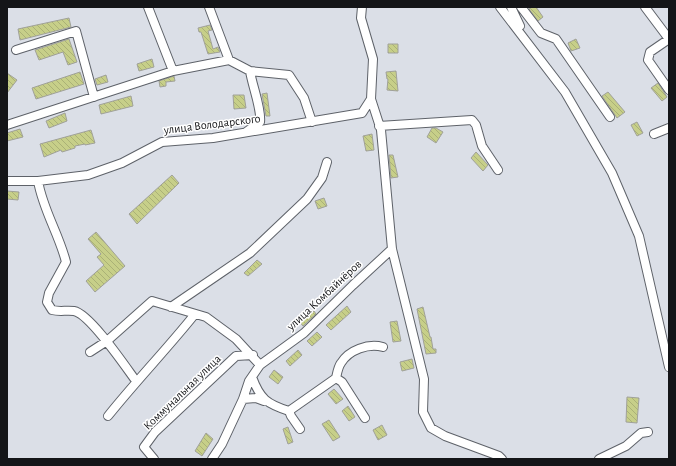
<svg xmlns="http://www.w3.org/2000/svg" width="676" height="466" font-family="'Alegreya Sans',sans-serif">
<defs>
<pattern id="building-back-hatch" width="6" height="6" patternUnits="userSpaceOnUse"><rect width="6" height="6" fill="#c7cf89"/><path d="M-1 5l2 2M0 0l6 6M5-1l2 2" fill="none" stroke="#aab176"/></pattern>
</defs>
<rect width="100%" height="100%" fill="#dbdfe7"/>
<path fill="url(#building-back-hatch)" stroke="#a0a199" d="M532,7H536L543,17L538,21L529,9Z
M69,18L71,27L20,40L18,29Z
M210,25L212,30L208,31L213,49L218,47L220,52L208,54L201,32H199L198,28Z
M69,39L77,62L68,65L63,52L39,60L35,50Z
M576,39L580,48L571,51L568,43Z
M388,44H398V53H388Z
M152,59L154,67L139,71L137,64Z
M396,71L398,91L387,90L388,79H387L386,72Z
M80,72L84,84L36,99L32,88Z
M7,73L17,80L7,93Z
M106,75L108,82L97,85L95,79Z
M174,76L175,81L166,82V86L160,87L159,81Z
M658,83L667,97L662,101L651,88Z
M608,92L625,112L617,118L602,96Z
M267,93L270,116H266L262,94Z
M233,95H244L246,108L234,109Z
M131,96L133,106L101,114L99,105Z
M65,113L67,121L49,128L46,121Z
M637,122L643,133L637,136L631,125Z
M432,128H436L443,132L436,143L427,137Z
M20,129L23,137L7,141V133Z
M91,130L95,143L85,145V144L75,146V148L62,152L61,150L44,157L40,144Z
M372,134L374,150L366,151L363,136Z
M476,152L488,165L483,171L471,158Z
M389,155H393L398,177L391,178Z
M172,175L179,183L137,224L129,214Z
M7,191L19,192L18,200L7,199Z
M324,198L327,206L318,209L315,201Z
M96,232L125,266L95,292L86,281L104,265L97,257L101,254L88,239Z
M257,260L262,264L248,276L244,273Z
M347,306L351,312L331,330L326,325Z
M423,307L430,337H431L433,349H436V353L426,354L417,309Z
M314,311L316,314L303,326L299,321Z
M397,321L401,341L393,342L390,322Z
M317,332L322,337L312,346L307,341Z
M298,350L302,355L290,366L286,361Z
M412,359L414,368L402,371L400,362Z
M274,370L283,377L278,384L269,377Z
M334,389L343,399L336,404L328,394Z
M627,397L639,398L637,423L626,422Z
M348,406L355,417L349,421L342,411Z
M329,420L340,437L333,441L322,424Z
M382,425L387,435L378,440L373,430Z
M288,427L293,442L288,444L283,429Z
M206,433L213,439L202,456L195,451Z"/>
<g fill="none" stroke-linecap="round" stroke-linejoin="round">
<g stroke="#5e6269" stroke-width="10">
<path id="minor" d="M148,7L173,71
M209,7L229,60
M362,7L361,18L373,59L371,99L381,130L392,249L424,379L423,412L431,428L445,436L499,456L502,459
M500,7L565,92L612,173L639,236L669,367
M511,7L520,26
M521,7L541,33L556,39L610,117
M645,7L669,39
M669,39L650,52L648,60L669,90
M16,50L76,31L94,97
M7,125L173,71L229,60L250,71L289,75L304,98L312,122
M379,126L472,120L476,125L482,146L498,170
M246,132L260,122C262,110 252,85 250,71
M654,134L669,128
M7,181H38L88,175L122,163L162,142L213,138L362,113L371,99
M38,181C43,210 59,234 66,262L49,293L47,302L52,310C60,312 66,310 74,311C90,314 125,366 136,381
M171,307L250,253L307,199L322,178L327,162
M90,352L107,341L152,301L206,317L236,339L260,365
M252,377C260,399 267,404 289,411L336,378L342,382L365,418
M336,378C337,374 338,367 341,363C349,350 368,343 383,347
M243,399L256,398L264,401
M289,411L291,416L300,429
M108,416C136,381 167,349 195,314
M154,459L144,447L155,432L236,356L253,355
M212,459L222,444L243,399L249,381L260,365L304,333L353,285L392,249
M599,459L626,446L641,433L648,432"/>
</g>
<use href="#minor" stroke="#fff" stroke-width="8"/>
</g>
<g text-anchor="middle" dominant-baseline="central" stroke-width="3" stroke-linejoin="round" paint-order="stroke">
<g font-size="12" fill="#141518" stroke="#fff">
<text transform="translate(212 124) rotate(-7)">улица Володарского</text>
<text transform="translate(324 295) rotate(-43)">улица Комбайнёров</text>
<text transform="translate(182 392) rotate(-44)">Коммунальная улица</text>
</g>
</g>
<rect width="676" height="466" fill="none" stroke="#141518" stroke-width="16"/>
</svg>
